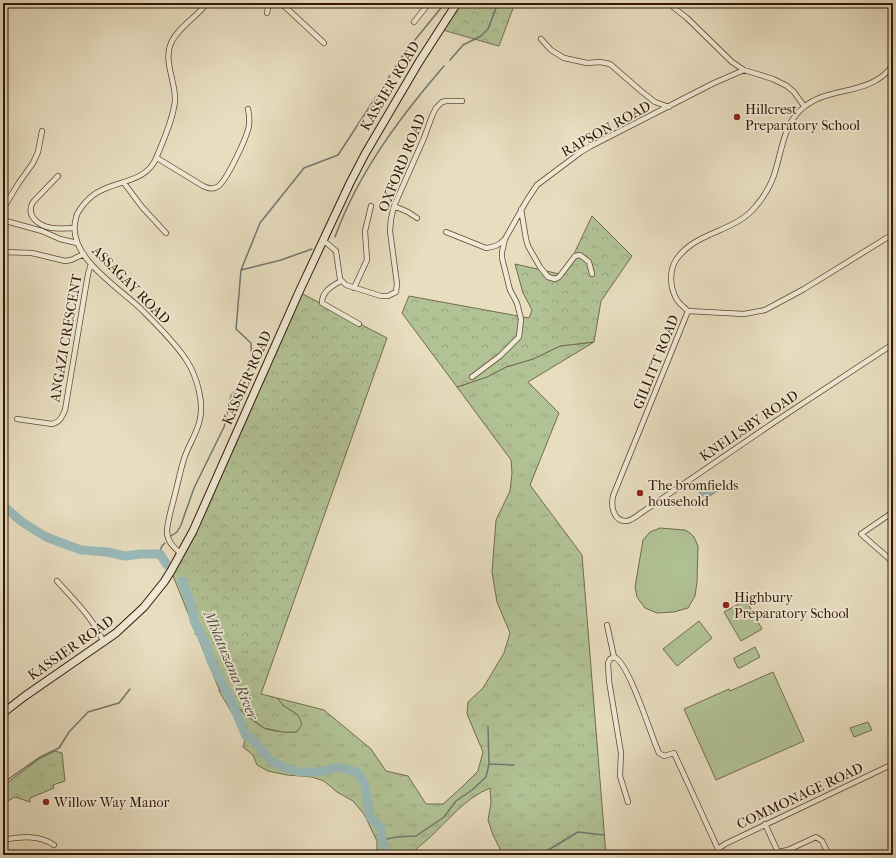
<svg xmlns="http://www.w3.org/2000/svg" width="896" height="858" font-family="'IM FELL French Canon',serif">
<defs>
<pattern id="grass-tufts" width="24" height="20" patternUnits="userSpaceOnUse"><rect width="24" height="20" fill="#b1c295"/><path d="M3 7l-1-3M5 7V3M7 7l1-3M15 17l-1-3M17 17v-4M19 17l1-3" fill="none" stroke="#99a67f"/></pattern>
<pattern id="forest-crowns" width="20" height="18" patternUnits="userSpaceOnUse"><rect width="20" height="18" fill="#b1c295"/><path d="M2 6a3 3 0 1 1 6 0M12 15a3 3 0 1 1 6 0" fill="none" stroke="#99a67f"/></pattern>
<pattern id="water-waves" width="16" height="10" patternUnits="userSpaceOnUse"><rect width="16" height="10" fill="#99baba"/><path d="M0 5q4-4 8 0t8 0" fill="none" stroke="#849f9e"/></pattern>
</defs>
<rect width="100%" height="100%" fill="#e7ddbf"/>
<filter id="stains"><feTurbulence type="fractalNoise" baseFrequency=".005" numOctaves="4"/><feColorMatrix values="0 0 0 0 .2 0 0 0 0 .09 0 0 0 0 .02 0 0 0 .5 -.17"/></filter>
<radialGradient id="worn" r=".72"><stop offset=".6" stop-color="#630" stop-opacity="0"/><stop offset="1" stop-color="#630" stop-opacity=".3"/></radialGradient>
<path fill="url(#grass-tufts)" stroke="#726c4c" d="M594,342L528,382L559,413L530,485L582,555L606,855H503L493,835L488,820L491,803L490,788C465,798 449,820 429,838C423,844 416,848 411,855H377V841L364,814L353,801L337,792L324,781L312,777L287,775L268,771L257,765L253,755L243,747L246,736L219,691V689C231,701 249,720 264,728C273,732 287,732 297,732L298,715L284,706L277,698L324,710L371,749L386,771L408,776L426,804H443L462,787L478,771L483,752L467,714L468,702L483,688L504,653L510,633L497,602L492,572L496,520L510,491L512,473L511,460L457,387L487,377L506,367L533,359L560,346Z
M55,751L62,753L65,781L53,785L54,788L30,798V802L15,797L4,803H3V786L39,759Z"/>
<path fill="url(#forest-crowns)" stroke="#726c4c" d="M457,3H515L499,46L439,29Z
M592,216L632,256L601,301L594,342L560,346L533,359L506,367L487,377L457,387L402,313L409,296L529,318L532,310L523,293L515,264L564,275Z
M299,292L387,338L261,694L277,698L284,706L298,715L302,724L297,732H283L264,728L241,710L219,689L171,571Z"/>
<path fill="#b1c295" stroke="#726c4c" d="M660,528L685,530L690,533L694,537L698,546L697,582L695,596L688,608L674,612L657,613L645,608L637,597L635,587L643,540L650,532Z
M746,600L762,629L741,641L724,612Z
M699,621L712,638L677,666L663,649Z
M755,647L760,657L740,668H738L734,660V658Z
M773,672L804,741L716,780L684,709L729,689L730,691Z
M868,722L872,730L854,737L850,728Z"/>
<path fill="url(#water-waves)" stroke="#707871" d="M713,479L720,489L705,499L698,490Z"/>
<g fill="none" stroke-linecap="round" stroke-linejoin="round">
<path stroke="#707871" stroke-width="1.5" d="M450,60L463,45L481,36L488,29L498,3
M335,237C358,173 400,117 444,66
M241,270L281,260L312,249
M171,536L177,532L181,525L194,488L224,427L231,396L252,364L251,343L236,329L241,270L260,223L304,168L338,155L406,51L445,3
M159,554L162,546L165,543
M195,634L199,631
M489,764L514,765
M3,783L40,757L59,748L69,732L88,712L119,703L130,689
M382,840L396,837L416,836L444,817L456,801L472,790L486,777L489,764L488,727
M540,855L578,832L604,835"/>
<path stroke="#99baba" stroke-width="9" d="M3,508L7,509L22,522L46,537L81,550L107,552L125,556L141,554H160L167,565
M182,581L191,604L194,621L206,645L211,661L233,705L246,736L253,739L269,759L281,766L299,772H318L338,767L357,772L365,785L370,817L381,828L382,840L387,855"/>
<g stroke="#604833" stroke-width="6">
<path id="street" d="M281,3L324,43
M668,3L687,18L732,62L744,70L773,79L787,86L794,92L804,106
M267,13L269,3
M414,22L429,3
M541,39L551,50L564,58L587,63L600,62L610,64L641,91L655,102L669,107
M157,158L203,186C207,188 212,190 217,187C226,183 248,135 249,125C250,119 249,114 248,109
M58,176L33,202C25,216 39,226 52,228C59,229 67,228 74,228
M124,183L142,207L166,233
M394,206L408,212L417,218
M3,209L18,184L33,163L38,152L42,131
M521,209L526,239L528,246L540,267L548,277L555,279L559,277L575,256L580,255L589,262L592,274
M3,217L6,221L42,231L60,239L77,243
M446,232L486,248C495,247 499,245 505,239
M323,240L336,251L340,279L346,285L381,296H388L396,292L397,284L390,231L391,219L394,206L424,138L432,116L436,108L442,102L446,101H462
M3,252L32,253L65,261L71,260L84,254
M341,281C332,286 322,291 322,303L359,324
M354,288L367,260L365,231L371,206
M688,311L613,496C611,506 613,522 627,521C632,520 637,516 641,513L776,421L893,344
M688,311C684,307 678,303 676,298C670,287 669,271 676,260C695,231 735,233 756,206C763,198 769,188 773,178C782,154 782,124 804,107C831,85 870,97 893,65
M688,311L744,314L765,310L804,289L893,234
M472,377L500,356L519,337L521,319L517,303L510,290L502,258V252L505,239L527,200L537,185L581,152L591,146L714,83L744,70
M17,419L52,424C60,422 62,417 65,410L88,274L91,264
M893,512L861,534L893,562
M181,554C174,547 167,542 167,531C168,517 173,504 176,490C179,479 181,467 185,456C189,445 196,434 199,423C205,404 197,377 187,361C175,342 155,323 140,308C117,286 65,255 76,218C77,212 81,208 84,204C89,198 95,193 102,190C122,180 148,181 157,156C164,139 173,119 175,101C176,82 163,61 171,43C178,27 197,17 207,3
M57,581C74,600 94,619 104,643
M607,625L614,657
M628,802L620,776L621,753L609,681L608,663L610,659L614,657C629,662 651,736 659,753L664,756L674,753L718,849
M765,824L778,852L788,850L816,837L822,841L829,855
M3,840C19,836 40,835 54,845
M714,855L718,849L725,844L893,764
M772,855L778,852"/>
</g>
<g stroke="#331604" stroke-width="9">
<path id="secondary" d="M3,713L25,696L116,633L144,607L164,582L171,571L193,531L299,292L350,183L365,154L419,62L457,3"/>
</g>
<use href="#street" stroke="#efe9d5" stroke-width="4.5"/>
<use href="#secondary" stroke="#efe9d5" stroke-width="7"/>
</g>
<g fill="#8f2418" stroke="#efe9d5" stroke-width="1.5">
<circle cx="737" cy="117" r="4"/>
<circle cx="640" cy="493" r="4"/>
<circle cx="726" cy="605" r="4"/>
<circle cx="46" cy="802" r="4"/>
</g>
<g text-anchor="middle" dominant-baseline="central" stroke-width="3.5" stroke-linejoin="round" paint-order="stroke">
<g font-size="14" fill="#331604" stroke="#efe9d5">
<text transform="translate(390 86) rotate(-59)">KASSIER ROAD</text>
<text transform="translate(606 129) rotate(-29)">RAPSON ROAD</text>
<text transform="translate(402 163) rotate(-68)">OXFORD ROAD</text>
<text transform="translate(131 285) rotate(45)">ASSAGAY ROAD</text>
<text transform="translate(66 338) rotate(-80)">ANGAZI CRESCENT</text>
<text transform="translate(656 362) rotate(-68)">GILLITT ROAD</text>
<text transform="translate(247 378) rotate(-66)">KASSIER ROAD</text>
<text transform="translate(749 426) rotate(-34)">KNELLSBY ROAD</text>
<text transform="translate(71 648) rotate(-35)">KASSIER ROAD</text>
<text transform="translate(800 796) rotate(-25)">COMMONAGE ROAD</text>
</g>
<g font-size="14" fill="#331604" stroke="#efe9d5" text-anchor="start">
<text x="745" y="109">Hillcrest<tspan x="745" dy="16">Preparatory School</tspan></text>
<text x="648" y="485">The bromfields<tspan x="648" dy="16">household</tspan></text>
<text x="734" y="597">Highbury<tspan x="734" dy="16">Preparatory School</tspan></text>
<text x="54" y="802">Willow Way Manor</text>
</g>
<g font-size="15" font-style="italic" fill="#574f44" stroke="#efe9d5">
<text transform="translate(231 665) rotate(67)">Mhlatuzana River</text>
</g>
</g>
<rect width="896" height="858" fill="none" stroke="#e7ddbf" stroke-width="16"/>
<rect x="4" y="4" width="888" height="850" fill="none" stroke="#331604" stroke-width="2"/>
<rect x="8" y="8" width="880" height="842" fill="none" stroke="#331604"/>
<rect width="100%" height="100%" filter="url(#stains)"/>
<rect width="100%" height="100%" fill="url(#worn)"/>
</svg>
